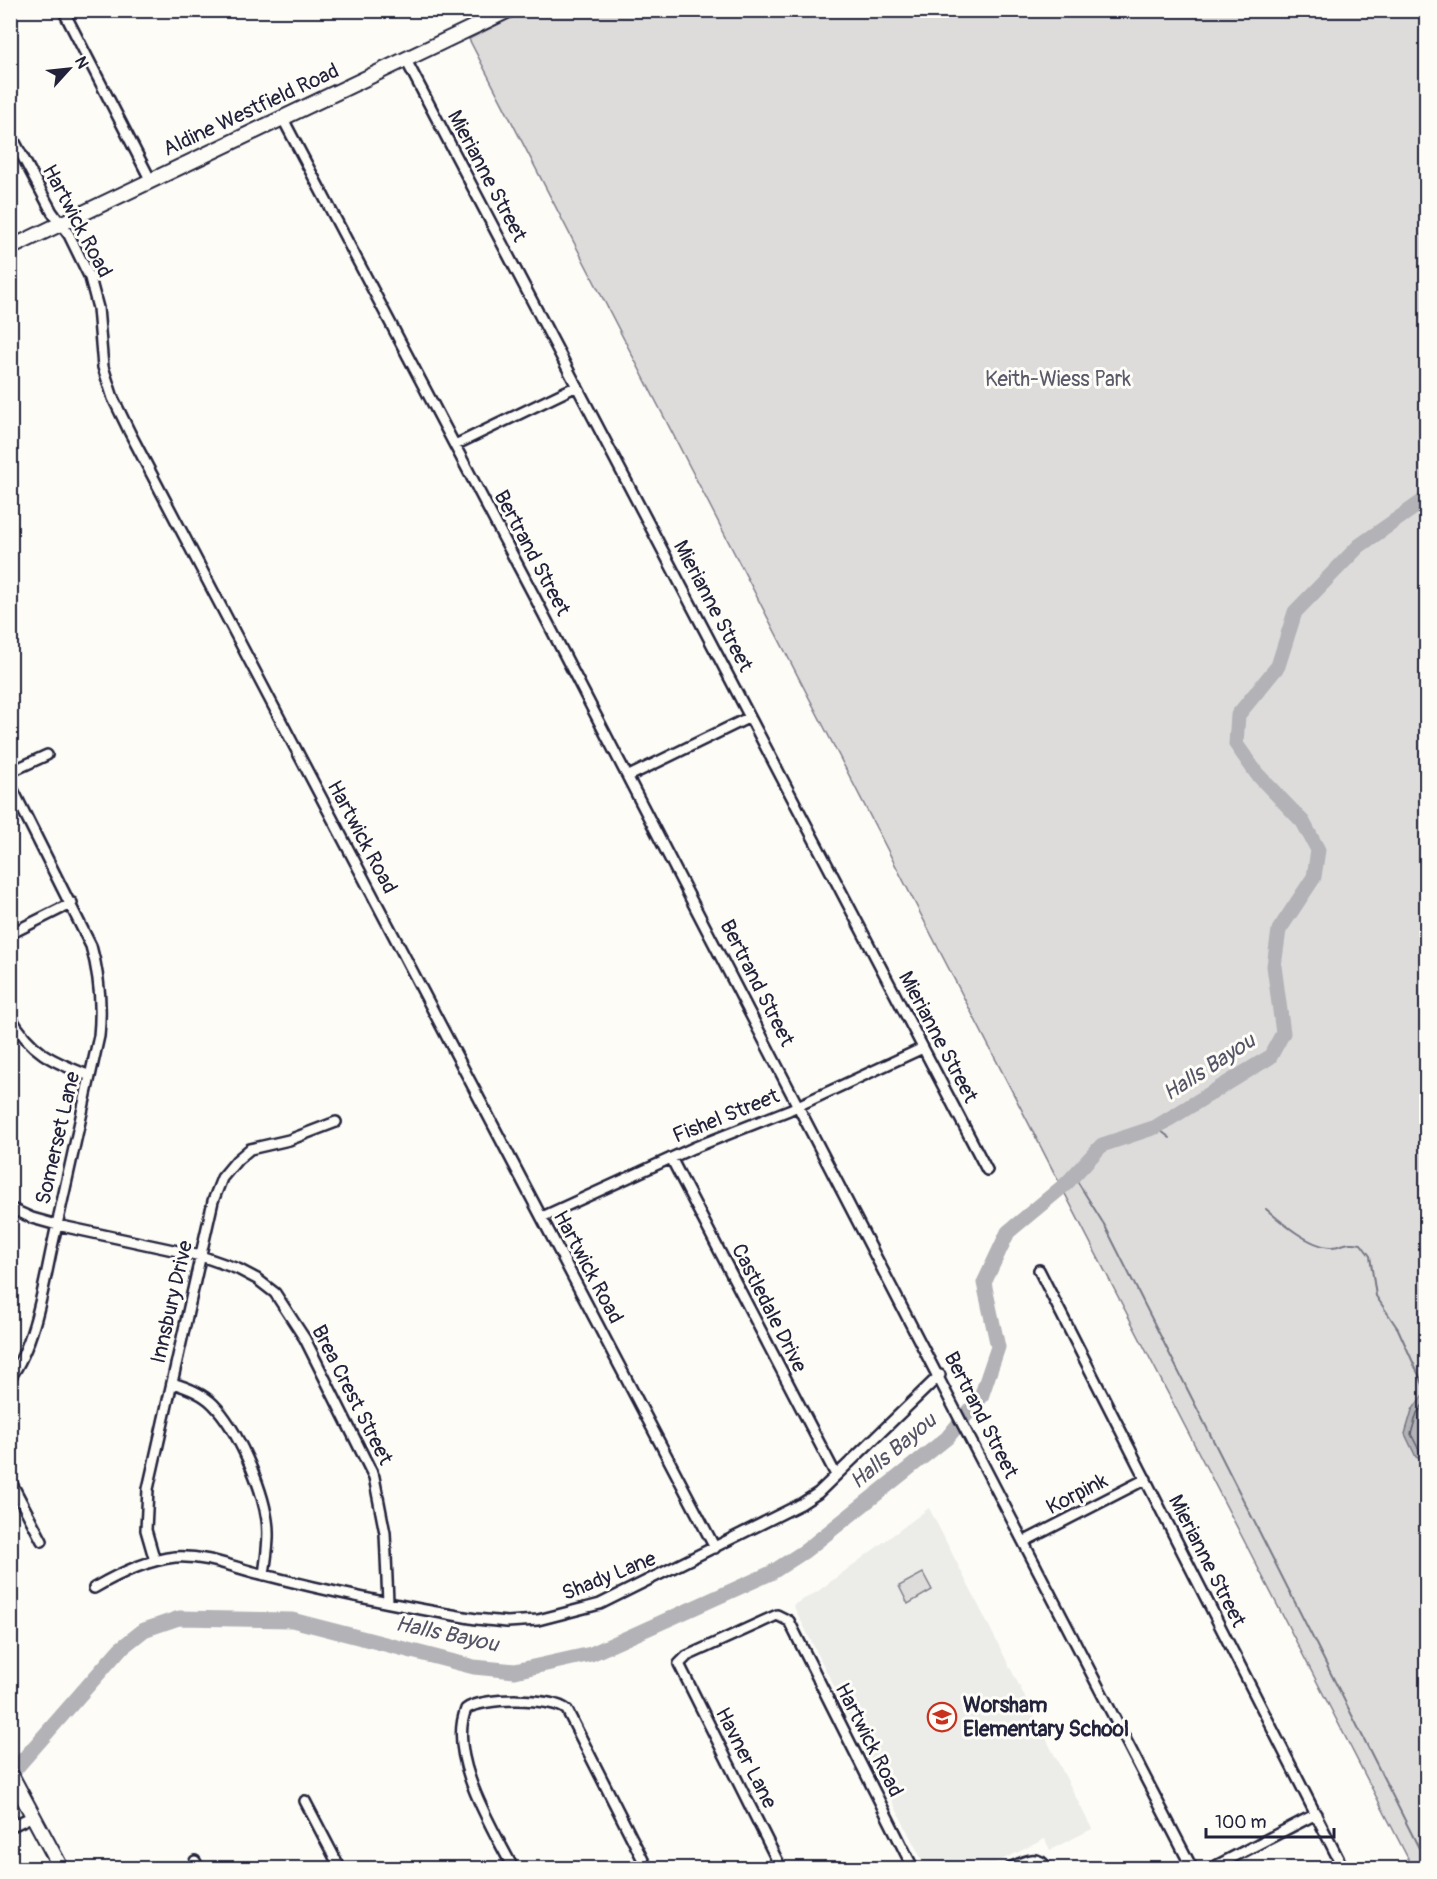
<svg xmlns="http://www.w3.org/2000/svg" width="1437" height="1879" font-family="Pangolin,sans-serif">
<rect width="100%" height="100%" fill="#fdfcf7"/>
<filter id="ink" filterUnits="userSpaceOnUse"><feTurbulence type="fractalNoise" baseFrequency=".0167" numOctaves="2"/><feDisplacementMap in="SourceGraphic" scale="12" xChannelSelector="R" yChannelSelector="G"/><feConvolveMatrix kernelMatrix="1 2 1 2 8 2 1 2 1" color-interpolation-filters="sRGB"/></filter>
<g filter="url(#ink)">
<path fill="#ecece9" d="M929,1508L1092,1829L1050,1850L1045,1839L985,1868H926L793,1605L817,1592Z"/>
<path fill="#dddcdb" stroke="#807f8b" stroke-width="1.5" d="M527,10L1426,11V1868H1413L469,39Z
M923,1573L932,1590L908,1604L899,1586Z"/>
<path fill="#b2b2b7" stroke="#787885" stroke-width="1.5" d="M1426,1391V1462L1416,1457L1405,1434L1412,1410Z"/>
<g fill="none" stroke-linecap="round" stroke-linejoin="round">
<path stroke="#5c5c6d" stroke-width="1.5" d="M1426,1401L1417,1413L1411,1434L1420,1452L1426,1455"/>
<path stroke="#787885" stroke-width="2" d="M1156,1127L1170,1138
M1074,1176L1105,1226L1426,1862
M1266,1209C1281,1222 1309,1246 1330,1247C1342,1248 1344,1240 1361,1244L1370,1256L1376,1296L1398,1329L1426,1391"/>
<path stroke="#b2b2b7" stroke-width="15" d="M10,1775L120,1649L144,1630L179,1618L292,1620L474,1667L515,1671L591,1654L771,1573L805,1551L947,1438L981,1397L998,1347L984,1283L1008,1232L1067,1183L1102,1145L1156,1127L1270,1057L1283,1033L1274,966L1279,930L1314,877L1318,850L1303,822L1257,774L1236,744L1238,715L1278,666L1295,612L1359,546L1426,499"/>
<g stroke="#22223b" stroke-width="14">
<path id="street" d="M63,10L151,181
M406,60L987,1170
M283,119C590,700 894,1283 1192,1868
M10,133L52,212L69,235L90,278L98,308L103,367L113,398L130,433L715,1548
M455,445L577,386
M10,772L47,755
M629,776L750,717
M10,784L91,946C100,977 102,1005 99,1036C84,1104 69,1171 54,1238C44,1282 36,1342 10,1378
M10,934L72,903
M10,1016C31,1053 52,1061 90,1076
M671,1158L836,1475
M10,1208L32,1218L57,1225L201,1256L238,1269L257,1279L275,1293L305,1339L374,1477L385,1533L388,1602
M542,1217L693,1148L789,1110L923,1048
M1039,1270L1343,1868
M172,1383C186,1387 202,1393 213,1404C237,1428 262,1486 267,1520C270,1538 266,1557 264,1575
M10,1480L42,1541
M1025,1541L1146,1479
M155,1561L146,1530L148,1489L213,1201L222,1178L237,1160L250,1149L289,1140L336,1122
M94,1588C118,1574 147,1560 175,1557C207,1555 235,1568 265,1575C334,1593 406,1607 476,1619L507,1622L538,1620L600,1604L801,1504L818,1493L940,1375
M305,1801L340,1868
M10,1827L33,1816
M195,1861L199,1868
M513,1868C492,1827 447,1756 466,1709C482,1697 552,1697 567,1710L647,1868
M781,1868L679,1664L687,1656L777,1615L789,1621L913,1868
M1010,1868C1023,1862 1037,1853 1047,1868
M1212,1868L1316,1814"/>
</g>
<g stroke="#22223b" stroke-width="18">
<path id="secondary" d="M10,248L509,10
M10,1773L61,1868"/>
</g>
<use href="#street" stroke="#fdfcf7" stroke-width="9"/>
<use href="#secondary" stroke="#fdfcf7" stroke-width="14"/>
</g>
</g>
<defs>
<g id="school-ring" transform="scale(1.5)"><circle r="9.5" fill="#fdfcf7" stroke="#c8321e" stroke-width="1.5"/><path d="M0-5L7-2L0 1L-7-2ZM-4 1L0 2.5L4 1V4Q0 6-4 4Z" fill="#c8321e"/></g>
</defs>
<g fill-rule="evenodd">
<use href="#school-ring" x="942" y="1717"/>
</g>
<g text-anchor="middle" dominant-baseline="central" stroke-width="6" stroke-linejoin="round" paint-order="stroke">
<g font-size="21" fill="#22223b" stroke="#fdfcf7">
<text transform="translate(251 110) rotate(-25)">Aldine Westfield Road</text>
<text transform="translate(487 176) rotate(62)">Mierianne Street</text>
<text transform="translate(77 221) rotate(62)">Hartwick Road</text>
<text transform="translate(532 553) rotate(62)">Bertrand Street</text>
<text transform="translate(713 606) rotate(62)">Mierianne Street</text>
<text transform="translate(362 837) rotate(62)">Hartwick Road</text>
<text transform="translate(757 983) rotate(63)">Bertrand Street</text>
<text transform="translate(938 1037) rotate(62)">Mierianne Street</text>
<text transform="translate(726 1116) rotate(-22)">Fishel Street</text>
<text transform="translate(58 1138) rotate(-77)">Somerset Lane</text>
<text transform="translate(588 1267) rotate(62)">Hartwick Road</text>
<text transform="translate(172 1302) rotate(-77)">Innsbury Drive</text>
<text transform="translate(769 1308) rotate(63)">Castledale Drive</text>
<text transform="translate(352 1395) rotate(63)">Brea Crest Street</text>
<text transform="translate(981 1415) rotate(63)">Bertrand Street</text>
<text transform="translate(1077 1494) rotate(-27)">Korpink</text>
<text transform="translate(1207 1561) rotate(63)">Mierianne Street</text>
<text transform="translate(609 1576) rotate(-22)">Shady Lane</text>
<text transform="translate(869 1740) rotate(63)">Hartwick Road</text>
<text transform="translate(746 1758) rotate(63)">Havner Lane</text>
</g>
<g font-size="21" fill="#5a5a6b" stroke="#fdfcf7">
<text x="1058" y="379">Keith-Wiess Park</text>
</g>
<g font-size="21" font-weight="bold" fill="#22223b" stroke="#fdfcf7" text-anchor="start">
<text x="963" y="1705">Worsham<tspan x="963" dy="24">Elementary School</tspan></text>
</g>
<g font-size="22" font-style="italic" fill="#545466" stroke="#fdfcf7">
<text transform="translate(1209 1067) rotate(-33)">Halls Bayou</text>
<text transform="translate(893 1451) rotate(-40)">Halls Bayou</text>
<text transform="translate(447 1634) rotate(12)">Halls Bayou</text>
</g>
</g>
<rect width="1437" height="1879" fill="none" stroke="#fdfcf7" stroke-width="36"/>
<rect x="18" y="18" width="1401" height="1843" fill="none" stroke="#22223b" stroke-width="2" filter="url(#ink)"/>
<g transform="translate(69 69) rotate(63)" stroke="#fdfcf7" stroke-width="4.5" paint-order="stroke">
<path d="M0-4.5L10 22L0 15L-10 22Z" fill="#22223b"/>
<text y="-9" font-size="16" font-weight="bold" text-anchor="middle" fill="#22223b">N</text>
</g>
<path d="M1206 1828v9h128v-9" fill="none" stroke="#22223b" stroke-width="3"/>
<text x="1215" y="1828" font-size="18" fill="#22223b" stroke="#fdfcf7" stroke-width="4.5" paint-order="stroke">100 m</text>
</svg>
